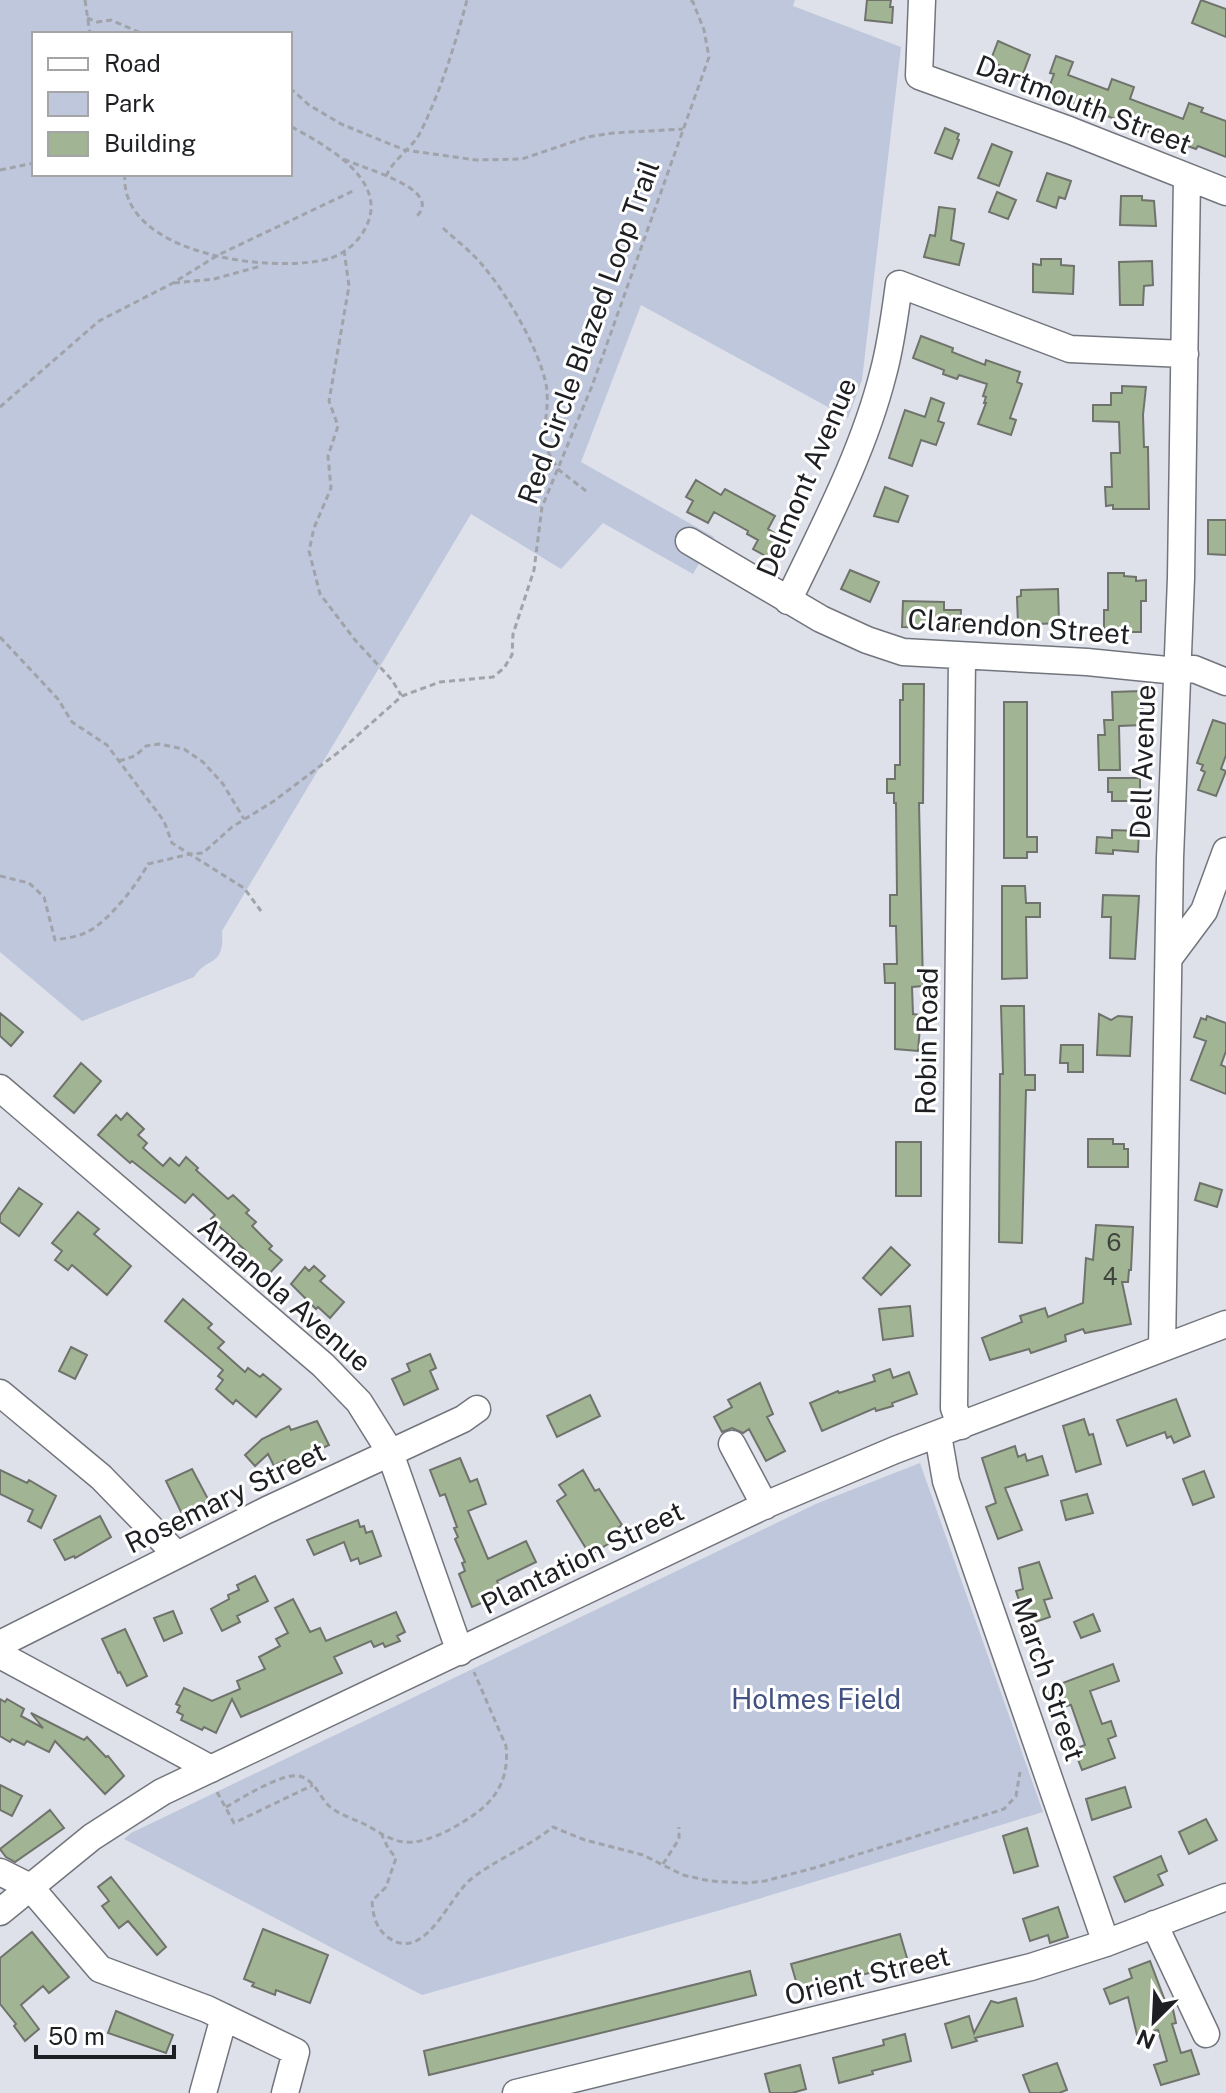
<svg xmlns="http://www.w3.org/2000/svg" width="1226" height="2093" font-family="'Public Sans',sans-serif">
<rect width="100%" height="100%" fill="#dee1ea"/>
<path fill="#bfc7dc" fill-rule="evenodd" d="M0,0H795L793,6L901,47L862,380L848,418L641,305L581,462L714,537L693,574L603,523L561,569L471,514L222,931C225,968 207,956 194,977L82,1021L0,952ZM34,34H290V174H34Z
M920,1463L1043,1812L745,1903L422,1995L124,1839L131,1833L818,1503Z"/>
<path fill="#a1b493" stroke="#6f736c" stroke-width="2" d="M867,0H891L890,7H893L892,23L865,20Z
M1201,0L1226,9V37L1192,23Z
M998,41L1030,55L1021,79L1007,74L1009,69L990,62Z
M1056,56L1073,62L1068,75L1108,90L1112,79L1134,87L1130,99L1183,119L1189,103L1203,108L1201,112L1226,121V157L1198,146L1196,149L1159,136L1047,93L1054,74L1050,73Z
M945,128L959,134L957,139L959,140L952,159L935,153Z
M992,144L1012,152L999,186L978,178Z
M1047,173L1071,181L1065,199L1059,197L1056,208L1037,201Z
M997,192L1016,200L1008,219L989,212Z
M1121,196H1142V200L1154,201L1156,226L1120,225Z
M939,207L955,209L951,240L964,244L959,265L924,257L930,235L935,236Z
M1041,259H1061V265L1074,266L1073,294L1033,292V264L1041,265Z
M1152,261L1153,285L1144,286L1143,305H1120L1119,262Z
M921,336L953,348L952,352L985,365L986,360L1020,372L1017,382L1022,384L1010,418L1016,420L1011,435L978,424L986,403H984L986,397L983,396L987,384L959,375L957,379L943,374L944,370L913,358Z
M1122,386L1146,387L1143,415L1144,447H1148L1149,509H1113V505L1106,506L1105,487H1112L1111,453H1120L1119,422L1093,421V405H1111V393H1122Z
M931,398L944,403L938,421L944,423L936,445L921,440L912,466L889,458L905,410L925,417Z
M696,480L721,495L725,489L775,516L768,529L788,541L776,562L753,549L758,540L747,534L748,531L714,512L708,523L687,512L693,501L686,497Z
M885,487L908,496L898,522L874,516Z
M1208,520H1226V555L1208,554Z
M850,570L879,582L870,602L841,589Z
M1108,573H1124V576L1136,577V581L1146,580V601H1141V632H1104V610H1108Z
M1058,589L1059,623L1018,625L1017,597L1021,596V590Z
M903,601L944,602V610H961L960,629L902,627Z
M903,684H924L923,803H919L923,986L912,987L913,1014L921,1015L918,1051L895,1049V983H885L884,964H897L896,926H890V895H897L896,803H894V793H887V779H895V765H900V700H903Z
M1142,691L1143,725L1119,726L1120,770H1099L1098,735H1105L1104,720H1113L1112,692Z
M1004,702H1027V837H1037V852H1027V858H1004Z
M1213,720L1226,724V755L1221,769L1226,771L1216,796L1198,790L1205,772L1201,770L1203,765L1197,763Z
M1108,778H1140V801H1112V792H1108Z
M1112,830L1139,831L1138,852L1113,850V854L1096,853L1097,837L1112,838Z
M1002,886H1025L1026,903H1040V917H1026L1027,978L1002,979Z
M1103,895L1139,896L1135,959L1110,958L1111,917H1102Z
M1001,1006H1024L1025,1075H1035V1090H1026L1022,1243L999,1242L1000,1074H1003Z
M0,1013L23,1032L11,1046L0,1036Z
M1099,1014L1111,1020L1118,1016L1132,1017L1130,1056L1097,1055Z
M1207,1016L1226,1023V1051L1221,1065L1226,1067V1094L1191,1080L1206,1041L1194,1037L1201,1018L1206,1020Z
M1061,1045H1083V1072H1068V1063H1060Z
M81,1063L101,1081L74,1113L54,1096Z
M127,1113L144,1129L138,1135L147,1143L143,1148L163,1166L170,1158L179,1166L186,1157L198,1168L196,1170L228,1199L233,1195L249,1210L246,1213L256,1222L252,1226L272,1246L269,1249L282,1260L266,1277L242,1255L246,1251L211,1219L215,1215L193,1194L185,1203L132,1161L130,1163L98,1135L116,1115L121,1120Z
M1088,1139H1113V1144H1124V1149H1128V1167H1088Z
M896,1142H921V1196H896Z
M1200,1183L1222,1190L1217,1207L1195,1200Z
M19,1188L42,1204L19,1236L0,1222V1215Z
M78,1212L99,1229L94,1234L131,1266L107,1295L72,1265L68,1270L55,1260L62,1251L52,1243Z
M1096,1225L1133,1227L1131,1270H1129L1128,1282H1122L1131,1324L1085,1333L1083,1329L1065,1335L1066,1341L1031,1353L1029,1349L990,1360L982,1338L1022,1322L1020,1316L1045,1308L1048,1317L1083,1303L1086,1258L1093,1260Z
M891,1247L910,1265L881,1295L863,1278Z
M314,1266L325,1276L320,1281L344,1302L330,1318L318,1307L316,1309L291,1284L305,1267L309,1271Z
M183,1299L212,1324L208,1328L224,1342L218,1348L245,1372L248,1368L260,1377L263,1374L281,1389L256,1417L236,1400L233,1404L216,1389L223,1380L218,1376L223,1370L165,1321Z
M910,1306L913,1336L883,1340L879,1309Z
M71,1347L87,1355L75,1379L59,1371Z
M430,1354L436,1368L430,1371L438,1389L404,1405L392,1379L410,1371L407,1364Z
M890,1369L893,1378L909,1372L917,1394L892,1403L893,1406L876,1411L875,1408L822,1431L810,1403L838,1391L839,1393L875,1381L873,1375Z
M760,1383L773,1414L767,1417L785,1451L766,1461L749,1429L743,1433L732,1428L722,1432L714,1417L732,1407L728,1400Z
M590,1395L600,1416L557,1437L547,1416Z
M1176,1399L1190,1436L1174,1443L1171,1436L1167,1438L1165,1432L1127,1446L1117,1420Z
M1084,1419L1089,1435L1093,1434L1101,1464L1076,1472L1063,1426Z
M317,1421L329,1445L287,1465L285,1460L274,1466L268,1454L255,1466L245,1455L262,1439L289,1426L291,1430Z
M1015,1446L1018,1457L1025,1454L1027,1461L1042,1456L1048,1475L1005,1488L1022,1530L998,1539L986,1507L996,1503L982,1458Z
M460,1458L470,1482L477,1479L486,1504L468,1511L488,1559L526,1541L536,1562L497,1581L503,1594L472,1607L459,1574L465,1571L462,1563L465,1562L455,1539L458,1537L454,1528L457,1527L445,1494L440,1496L430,1470Z
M192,1469L209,1501L182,1514L166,1481Z
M0,1470L27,1483L29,1480L56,1496L41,1528L28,1521L33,1510L0,1494Z
M583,1470L595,1491L599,1489L622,1525L616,1529L621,1536L590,1555L557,1501L566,1495L559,1485Z
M1204,1471L1214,1497L1193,1505L1183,1479Z
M1087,1494L1093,1513L1066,1520L1061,1501Z
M100,1516L111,1537L75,1558L74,1556L65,1560L54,1540Z
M358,1520L360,1527L364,1526L366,1533L372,1531L381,1556L360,1564L358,1558L351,1561L344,1542L314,1555L307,1540Z
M1039,1562L1052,1598L1044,1600L1050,1617L1027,1625L1016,1591L1023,1589L1019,1568Z
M255,1576L268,1601L237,1616L240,1622L222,1631L211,1609L229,1599L228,1595L239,1590L237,1585Z
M293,1599L310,1632L320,1628L326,1641L396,1612L405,1632L397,1636L400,1641L385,1647L383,1643L374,1647L371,1641L334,1657L342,1673L241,1717L232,1699L216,1733L204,1727L202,1730L181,1720L183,1715L177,1712L180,1706L176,1704L184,1688L212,1701L240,1689L237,1681L265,1669L259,1657L280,1646L276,1639L288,1633L275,1608Z
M173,1611L182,1633L164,1641L154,1618Z
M1093,1614L1100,1631L1081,1638L1074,1622Z
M125,1629L147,1676L127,1686L120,1672L118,1673L102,1639Z
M1113,1664L1119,1681L1090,1691L1102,1724L1111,1721L1116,1736L1108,1739L1115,1758L1082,1770L1074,1749L1085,1745L1071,1705L1066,1706L1065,1704L1051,1709L1044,1690Z
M0,1699L5,1702L7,1699L24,1709L21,1716L43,1728L31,1713L84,1740L87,1737L106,1757L108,1756L124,1776L105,1794L55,1741L49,1752L27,1741L24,1745L12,1739L10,1742L0,1736Z
M0,1785L22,1796L12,1816L0,1810Z
M1125,1787L1131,1807L1092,1820L1086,1799Z
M50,1810L64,1828L15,1862L6,1857L0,1849Z
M1206,1819L1217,1840L1189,1854L1179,1832Z
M1027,1828L1038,1866L1014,1873L1003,1836Z
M1161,1856L1167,1871L1158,1875L1163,1885L1125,1902L1114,1877Z
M111,1877L166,1947L157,1955L128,1921L119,1928L102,1906L109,1901L98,1887Z
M1058,1907L1068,1937L1050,1943L1048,1935L1030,1941L1023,1919Z
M263,1929L328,1955L310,2003L276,1990L275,1995L252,1986L254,1983L244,1979Z
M32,1932L69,1977L49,1993L43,1986L21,2005L39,2029L25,2041L14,2026L16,2024L0,2004V1958Z
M900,1934L909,1965L879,1974L878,1971L861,1975V1972L798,1988L791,1964Z
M1150,1961L1167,2006L1172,2005L1176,2023L1172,2024L1181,2053L1191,2050L1199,2074L1161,2085L1154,2065L1167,2061L1158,2030L1137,2035L1128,1997L1110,2004L1104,1989L1132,1978L1129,1969Z
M750,1971L756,1995L429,2075L424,2051Z
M1016,1998L1023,2026L975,2038L977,2041L952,2048L945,2024L969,2016L974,2033L991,2001L998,2003Z
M116,2011L173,2035L166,2053L108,2033Z
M905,2034L911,2061L872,2071L873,2074L839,2083L833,2058L884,2045L883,2040Z
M1057,2063L1067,2090L1059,2093H1030L1023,2075Z
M800,2065L806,2089L792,2093H770L765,2074Z"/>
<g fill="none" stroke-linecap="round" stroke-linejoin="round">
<g stroke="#72757c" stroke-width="29">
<path id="minor" d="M922,0L919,76L1069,130L1226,192
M689,541L821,619L867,640L903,652L1087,662L1177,671L1194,669L1226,682
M788,601C823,528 863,453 883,374C891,345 895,314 899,284L1070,349L1185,354
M1169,958L1204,911L1226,851
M0,1088L323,1365L359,1402L389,1450L460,1652
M1162,1348L1170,858L1181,578L1187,177
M0,1393L101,1477L177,1555
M961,1426L954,1408L962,656
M938,1435L946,1481L1106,1943
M732,1444L765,1506
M0,1644L267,1510L463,1419L477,1409
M0,1655L211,1769
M0,1872L30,1887L100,1969L207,2009L296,2052L285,2093
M0,1912L92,1837L162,1792L770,1503L895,1450L1226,1324
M1154,1924L1206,2034
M203,2093L224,2017
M516,2093L1031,1967L1106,1943L1226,1897"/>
</g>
<path stroke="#a1a3aa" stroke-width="3" stroke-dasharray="6 4" stroke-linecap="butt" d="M85,0L90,34
M87,18L97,22L111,20L143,34
M290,88L309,105L341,124L405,150L476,160L522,159L587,137L613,133L683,129
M344,159C360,168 444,188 417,216
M0,170L34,163
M125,174C118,255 275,275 331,258C346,253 359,241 366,227C390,179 323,144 290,126
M386,176C394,158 413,148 421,131C441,90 455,45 467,0
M443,228C457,241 473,253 484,267C508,296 538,347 546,384C549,401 546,423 541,440L559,470L586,491
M344,250L349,286L329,401L338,426L328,456L331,488L314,528L309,551L320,594L355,640L392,680L401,695
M174,283L214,279L261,266
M0,407L99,321L173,283L218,255L355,190
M0,637L58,699L72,722L107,745L164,821L172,843L244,888L261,911
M119,761L135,756L146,746L159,744L184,749L203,762L223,784L244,819
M0,876L29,883L44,897L55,940C65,938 78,937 87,932C108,922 137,885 148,864L190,854L203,853L232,827L274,801L340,751L402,696L440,682L493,677L504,668L512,655L513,634L534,570L542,507L592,386L709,57L704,30L693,2L690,0
M217,1792L234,1823L313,1785
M226,1807C242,1798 281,1773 299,1776C314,1779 319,1796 329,1806C338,1814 351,1818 362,1823C373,1828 383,1836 395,1840C420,1849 455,1828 475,1814C499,1797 509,1775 506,1746L474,1672
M381,1833L388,1848L396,1858L386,1887L372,1901C373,1916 376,1929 389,1938C425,1963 449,1897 470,1880C496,1859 527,1848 553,1827L585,1840L643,1855L683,1875L710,1881L747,1883L765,1881L814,1868L1004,1809L1016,1796L1020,1772
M663,1864L679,1839V1827"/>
<use href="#minor" stroke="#fff" stroke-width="26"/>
</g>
<g text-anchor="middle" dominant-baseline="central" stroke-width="6" stroke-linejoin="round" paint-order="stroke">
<g font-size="24" fill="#3f443e">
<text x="1114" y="1242">6</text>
<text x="1110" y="1276">4</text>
</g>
<g font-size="28" fill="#1e1f22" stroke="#fff">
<text transform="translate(1084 104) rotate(21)">Dartmouth Street</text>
<text transform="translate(588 332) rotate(-70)">Red Circle Blazed Loop Trail</text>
<text transform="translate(806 477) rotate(-67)">Delmont Avenue</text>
<text transform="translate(1019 626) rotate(4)">Clarendon Street</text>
<text transform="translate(1142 762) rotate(-88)">Dell Avenue</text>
<text transform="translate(926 1041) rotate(-89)">Robin Road</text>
<text transform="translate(285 1294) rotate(41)">Amanola Avenue</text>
<text transform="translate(225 1497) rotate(-26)">Rosemary Street</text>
<text transform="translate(582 1557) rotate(-26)">Plantation Street</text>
<text transform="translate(1049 1679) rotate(71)">March Street</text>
<text transform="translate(867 1975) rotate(-14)">Orient Street</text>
</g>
<g font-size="28" fill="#425180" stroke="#fff">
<text x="816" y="1698">Holmes Field</text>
</g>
</g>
<rect x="32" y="32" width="260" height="144" fill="#ffffff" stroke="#a5a5a7" stroke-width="2"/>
<rect x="48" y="58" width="40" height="12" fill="#ffffff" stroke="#a5a5a7" stroke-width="2"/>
<text x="104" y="72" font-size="24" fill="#1e1f22">Road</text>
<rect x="48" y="92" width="40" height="24" fill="#bfc7dc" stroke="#a5a5a7" stroke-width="2"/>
<text x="104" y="112" font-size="24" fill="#1e1f22">Park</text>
<rect x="48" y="132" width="40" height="24" fill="#a1b493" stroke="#a5a5a7" stroke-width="2"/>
<text x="104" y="152" font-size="24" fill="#1e1f22">Building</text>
<g transform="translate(1154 2021) rotate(204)" stroke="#ffffff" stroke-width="6" paint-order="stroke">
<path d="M0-6L14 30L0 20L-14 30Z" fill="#1e1f22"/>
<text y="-12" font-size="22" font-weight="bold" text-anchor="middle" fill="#1e1f22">N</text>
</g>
<path d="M36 2045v12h138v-12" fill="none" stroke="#1e1f22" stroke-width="4"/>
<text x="48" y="2045" font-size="24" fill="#1e1f22" stroke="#ffffff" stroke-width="6" paint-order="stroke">50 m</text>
</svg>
